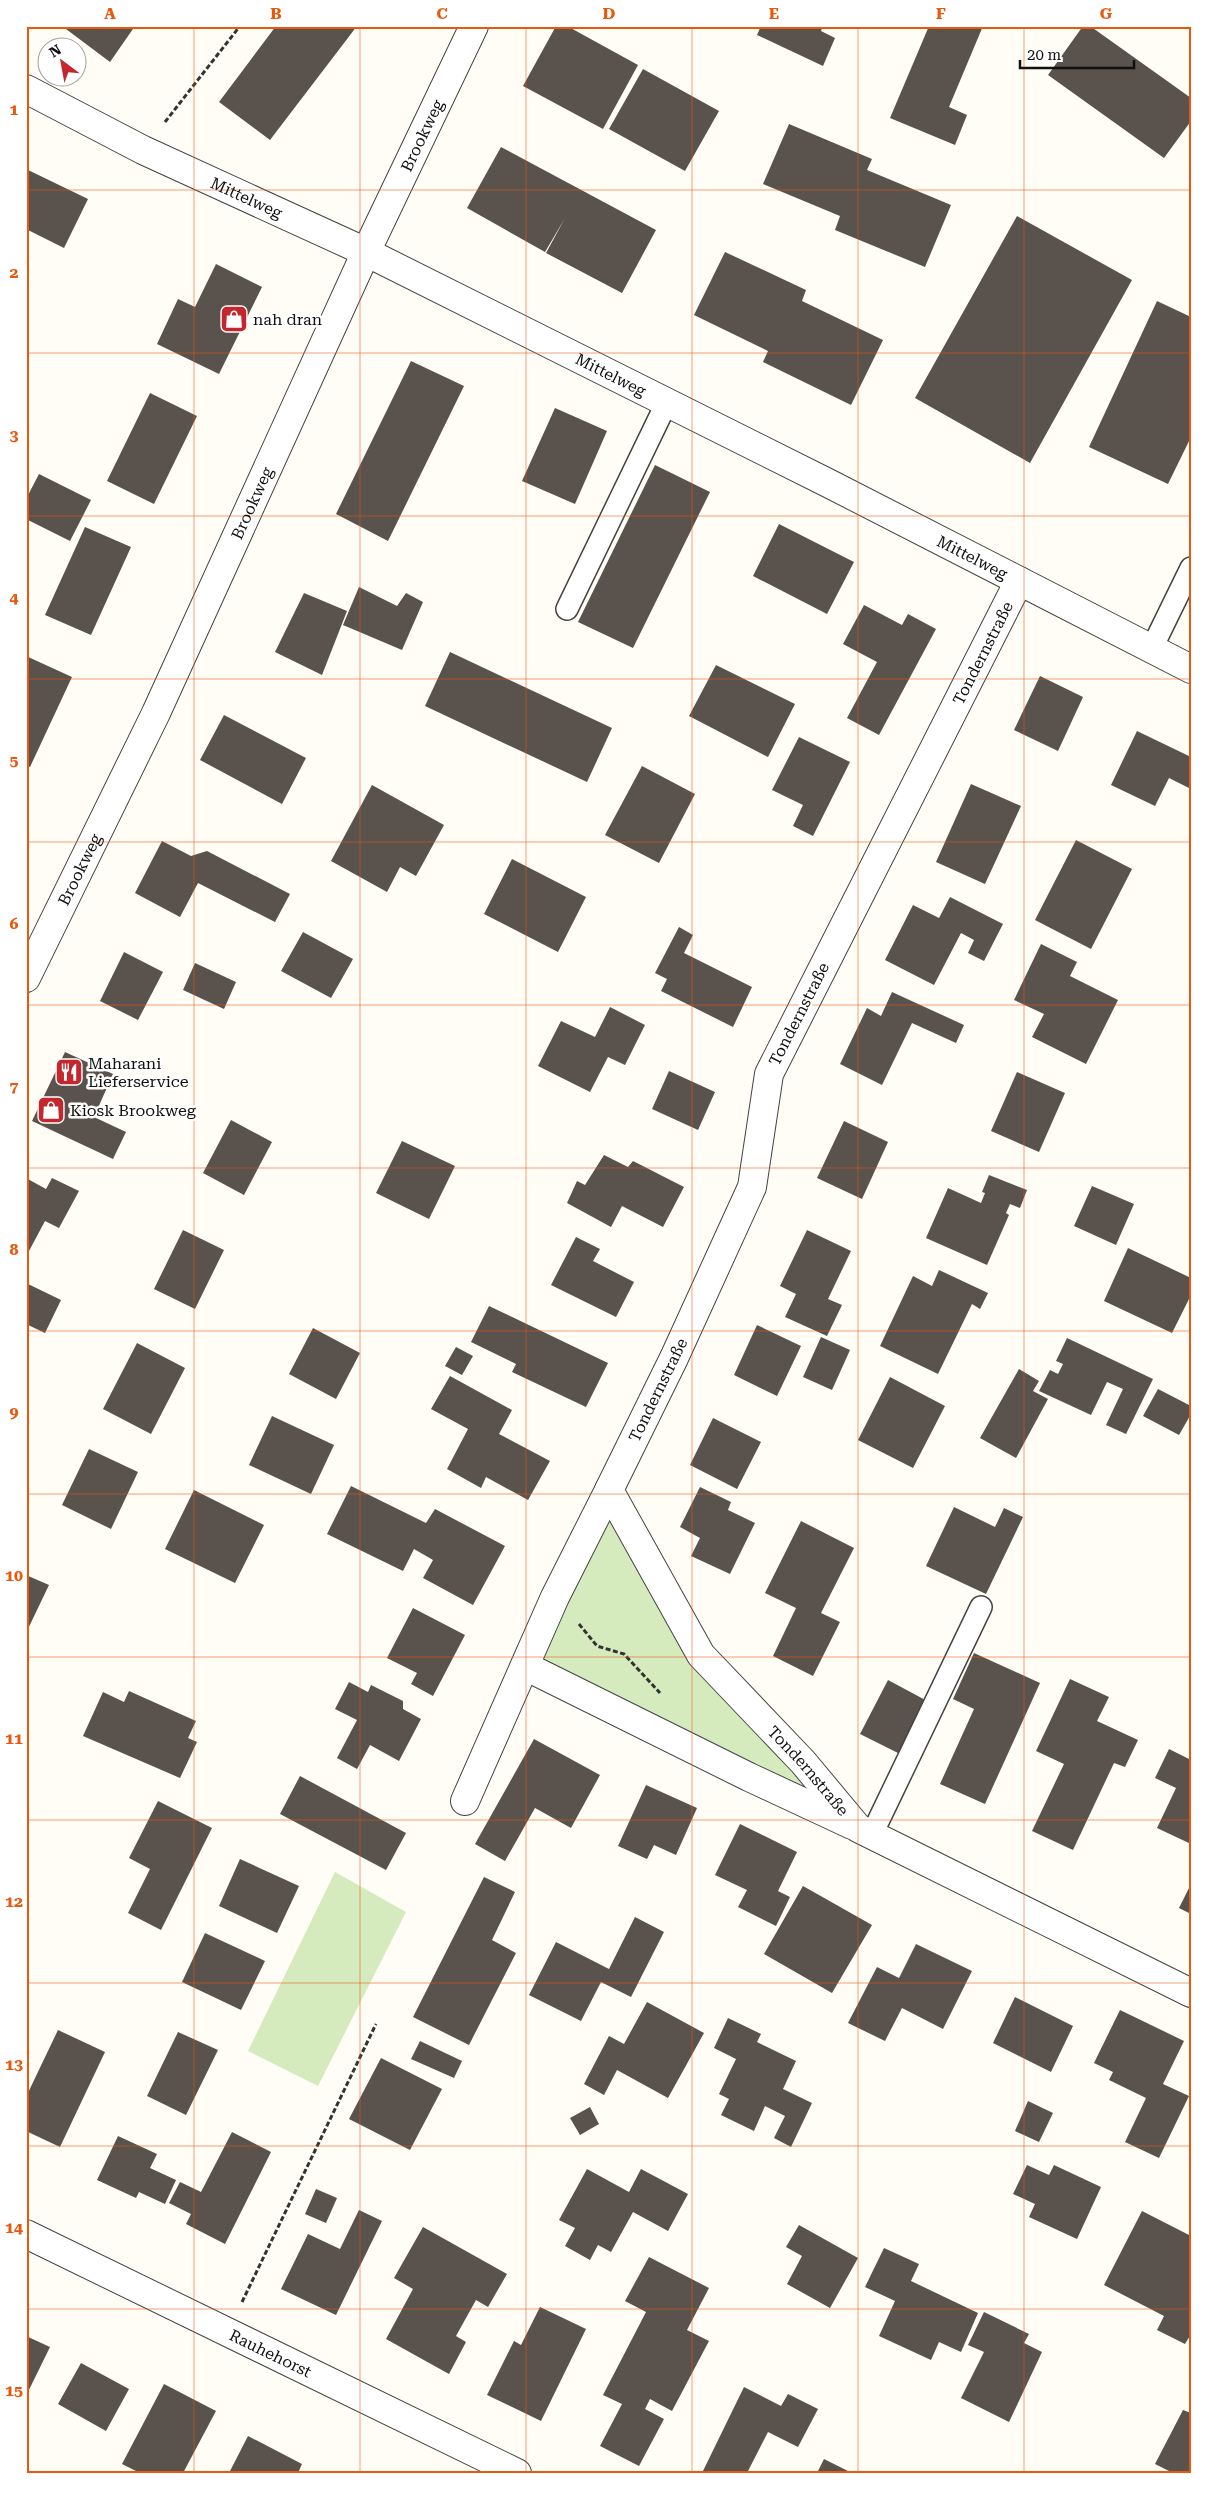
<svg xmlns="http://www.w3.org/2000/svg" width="1217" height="2499" font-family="'Roboto Serif',serif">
<rect width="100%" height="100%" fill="#fffdf5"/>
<path fill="#d5ebbd" d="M609,1490L657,1579L858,1828L525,1666Z
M335,1872L406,1912L318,2086L248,2051Z"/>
<path fill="#5a524d" d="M62,26H135L110,62Z
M276,26H357L270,140L219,102Z
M556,26H567L638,65L603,129L523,86Z
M761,26H823L821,31L835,38L823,66L757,35Z
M929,26H983L949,107L967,115L955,145L890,118Z
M1083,26H1090L1191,98V121L1164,158L1048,75Z
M643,69L719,111L685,171L609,129Z
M789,124L872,159L867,170L951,205L925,267L835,230L840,216L763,184Z
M501,147L656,230L622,293L546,253L565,218L545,252L467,208Z
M26,169L88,199L64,248L26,229Z
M1017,216L1132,280L1030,463L915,398Z
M725,252L806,290L802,301L883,340L851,405L763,362L768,351L694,315Z
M216,264L262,287L219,374L157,344L178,299L195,307Z
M1157,301L1191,317V437L1168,484L1089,447Z
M411,361L464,386L388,541L336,514Z
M150,393L197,416L154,504L107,481Z
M555,408L607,431L575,504L522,481Z
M655,465L710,492L633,648L578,622Z
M39,474L91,500L70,541L26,519V499Z
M779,524L854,562L827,614L753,576Z
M85,527L131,547L91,635L45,615Z
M359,587L397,606L406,593L423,602L402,650L343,625Z
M304,593L347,611L322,675L275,652Z
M864,605L902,625L908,614L936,629L879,735L847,718L877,662L843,644Z
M450,652L612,728L587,782L425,706Z
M26,656L72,677L30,767L26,765Z
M716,665L795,704L768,757L689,716Z
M1040,676L1083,697L1058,751L1014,730Z
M224,715L306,758L282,804L200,760Z
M1137,731L1191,757V789L1169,778L1155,806L1111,785Z
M799,737L850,762L813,836L793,826L803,805L772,790Z
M642,766L695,794L659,863L605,835Z
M971,784L1021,806L985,884L936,862Z
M372,785L444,825L416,876L400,867L387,892L331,861Z
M1076,840L1132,869L1091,949L1035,920Z
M162,841L191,856L207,851L290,894L275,922L198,883L180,917L135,893Z
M512,859L586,897L558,952L484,914Z
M950,897L1003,924L984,961L968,953L974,940L961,933L934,985L885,960L913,905L939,918Z
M679,927L693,935L684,953L752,987L733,1027L661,991L667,979L655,973Z
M303,932L353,959L331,998L281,971Z
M1041,944L1077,962L1070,976L1118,1000L1086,1064L1032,1037L1044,1014L1014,1000Z
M124,952L163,972L138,1020L100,1001Z
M195,963L236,982L224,1009L183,990Z
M892,992L964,1025L956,1043L912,1023L882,1085L840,1064L867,1008L881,1016Z
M610,1007L645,1025L625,1065L608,1057L590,1092L538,1066L561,1021L595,1037Z
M65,1052L113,1074L94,1117L126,1132L113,1159L32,1121Z
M669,1071L715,1092L698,1130L652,1109Z
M1017,1072L1065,1093L1039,1152L991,1131Z
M231,1120L272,1142L244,1195L203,1173Z
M844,1121L888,1142L862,1199L817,1178Z
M402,1141L455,1166L429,1219L376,1193Z
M604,1155L628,1167L633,1161L684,1187L663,1227L622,1206L611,1227L567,1203L577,1181L585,1185Z
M989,1175L1027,1190L1020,1208L1010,1204L1006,1213L1009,1215L987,1265L926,1238L948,1188L981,1203L985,1193L982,1192Z
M26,1178L46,1189L52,1178L79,1191L59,1228L45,1221L29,1251L26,1249Z
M1092,1186L1134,1204L1116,1245L1074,1226Z
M183,1230L224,1250L195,1309L154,1289Z
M807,1230L851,1251L828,1299L842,1305L827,1336L785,1317L796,1294L780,1286Z
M576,1237L600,1249L593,1261L634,1282L616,1317L551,1285Z
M1128,1248L1191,1278V1295L1172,1333L1104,1301Z
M939,1270L988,1293L980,1309L972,1304L938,1374L880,1346L913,1276L932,1286Z
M26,1283L61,1300L45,1333L26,1324Z
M489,1306L608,1363L586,1407L512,1372L516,1364L471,1342Z
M757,1325L801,1346L777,1396L734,1375Z
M313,1328L360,1353L336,1399L289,1374Z
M821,1337L850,1350L832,1390L803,1377Z
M1067,1338L1153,1379L1126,1434L1106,1425L1123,1389L1107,1382L1091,1415L1039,1391L1050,1370L1058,1374L1063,1364L1056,1361Z
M137,1343L185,1368L151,1434L103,1409Z
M456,1347L473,1356L462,1375L445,1366Z
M1019,1369L1039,1381L1033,1391L1048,1399L1016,1458L980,1438Z
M450,1376L512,1410L499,1434L550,1461L528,1500L486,1477L481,1488L447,1469L468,1429L431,1409Z
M890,1377L945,1406L913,1468L858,1440Z
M1158,1389L1191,1406V1414L1179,1435L1143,1416Z
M272,1416L334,1445L311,1494L249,1465Z
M713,1418L761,1442L737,1489L690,1465Z
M89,1449L138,1472L111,1529L62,1505Z
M351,1486L426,1523L435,1509L505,1546L473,1605L423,1578L433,1560L414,1549L403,1571L327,1534Z
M700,1487L731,1502L728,1510L755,1523L730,1574L691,1556L700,1538L680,1527Z
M194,1490L264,1525L235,1583L165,1549Z
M954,1507L995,1527L1004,1508L1023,1517L986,1594L926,1566Z
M801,1521L854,1548L821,1613L840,1622L813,1676L773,1656L796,1608L765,1593Z
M26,1575L49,1585L26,1633Z
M413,1608L465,1635L433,1696L411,1684L417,1673L387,1658Z
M974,1653L1040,1683L985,1804L940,1784L974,1709L953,1699Z
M1070,1679L1109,1697L1097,1721L1138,1740L1125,1767L1114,1763L1073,1850L1032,1831L1064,1764L1036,1751Z
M888,1680L929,1702L902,1755L860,1734Z
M349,1682L368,1692L371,1685L403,1701V1709L421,1719L399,1761L370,1745L357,1769L337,1758L357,1720L335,1709Z
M129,1691L196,1721L188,1738L197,1742L180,1778L83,1736L103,1692L124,1702Z
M534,1739L600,1775L571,1828L535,1808L505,1861L475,1844Z
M1169,1749L1191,1760V1844L1157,1828L1176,1788L1155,1778Z
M300,1776L406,1833L386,1870L280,1814Z
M646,1785L697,1808L676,1855L654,1845L647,1859L618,1846Z
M158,1801L212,1828L161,1930L128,1913L150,1869L129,1858Z
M740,1824L797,1852L778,1891L790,1897L776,1926L738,1907L747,1890L715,1875Z
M240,1859L299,1886L277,1933L219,1906Z
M484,1877L515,1892L492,1940L516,1953L469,2045L413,2017Z
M1191,1884V1914L1179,1908Z
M803,1886L872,1925L832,1993L764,1954Z
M635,1917L664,1932L631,1997L601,1982L581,2021L529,1995L556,1942L609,1969Z
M205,1933L265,1961L241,2010L182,1982Z
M916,1944L972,1971L943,2029L902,2008L885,2041L848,2023L877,1967L899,1978Z
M1015,1997L1073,2026L1051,2072L993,2043Z
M647,2002L704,2033L668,2098L617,2070L604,2095L584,2084L609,2036L624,2044Z
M1120,2010L1184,2041L1163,2084L1189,2096L1159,2158L1125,2142L1146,2098L1109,2080L1113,2072L1094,2063Z
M728,2018L761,2034L757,2042L796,2061L783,2089L812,2103L791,2147L774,2138L785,2116L765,2106L754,2131L721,2115L729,2099L719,2094L736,2059L714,2048Z
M58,2030L105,2052L60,2147L26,2131V2097Z
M178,2032L218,2050L186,2115L147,2096Z
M420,2041L462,2061L454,2078L411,2059Z
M381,2058L442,2089L410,2150L349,2119Z
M1028,2101L1053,2113L1039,2142L1015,2131Z
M590,2107L599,2124L580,2135L570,2118Z
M232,2132L271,2152L225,2244L186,2224L191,2214L169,2203L180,2182L201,2192Z
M118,2136L157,2154L150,2168L176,2180L165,2204L139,2192L136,2198L97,2180Z
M1027,2165L1049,2175L1054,2165L1101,2187L1077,2239L1029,2217L1035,2204L1013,2194Z
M587,2169L629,2192L641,2169L688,2194L668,2231L633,2212L611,2252L598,2245L590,2260L565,2246L575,2228L559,2220Z
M316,2189L337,2198L326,2223L305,2214Z
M359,2210L382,2221L336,2315L281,2289L308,2234L340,2249Z
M1142,2211L1191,2236V2334L1185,2344L1157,2330L1164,2316L1104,2285Z
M799,2225L858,2258L830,2308L787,2284L802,2256L786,2247Z
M423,2227L507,2274L488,2307L476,2300L456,2336L466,2342L449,2374L386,2339L413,2289L394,2278Z
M884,2248L919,2264L911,2281L978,2313L961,2352L939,2342L931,2360L879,2336L895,2301L865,2287Z
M649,2257L709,2288L687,2330L709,2341L672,2411L650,2399L645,2409L664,2419L639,2466L600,2446L622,2404L603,2395L646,2312L625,2301Z
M540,2307L586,2329L541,2421L487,2395L514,2341L521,2345Z
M984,2312L1029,2334L1024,2343L1042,2352L1009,2422L961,2398L984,2352L968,2345Z
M26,2336L50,2347L26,2396Z
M81,2363L129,2389L106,2431L58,2404Z
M164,2384L216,2411L183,2473H140L122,2464Z
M744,2387L781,2406L788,2394L818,2409L798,2447L768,2432L747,2473H702Z
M1183,2410L1191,2413V2473H1173L1155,2464Z
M248,2436L302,2464L298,2473H229Z
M824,2459L852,2473H817Z"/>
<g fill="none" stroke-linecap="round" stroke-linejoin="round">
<g stroke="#444" stroke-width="24">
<path id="lane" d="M567,609L667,402
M1151,650L1191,568
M872,1834L981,1607"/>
</g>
<g stroke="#444" stroke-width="30">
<g id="street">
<path id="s1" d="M26,89L143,150L366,252L828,483L1191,669"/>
<path id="s2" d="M1019,581L769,1074L752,1187L674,1358L609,1490L701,1655L803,1762L858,1828L1191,1993"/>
<path id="s3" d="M26,978L156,713L366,252L474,26"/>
<path d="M525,1666L749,1777L852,1825"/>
<path d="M465,1801L555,1597L609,1490"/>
<path id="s4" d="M26,2234L517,2473"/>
</g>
</g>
<path stroke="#333" stroke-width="3" stroke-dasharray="5 2.5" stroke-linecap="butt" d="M165,122L240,26
M579,1624L597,1646L624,1654L660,1693
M242,2302L376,2024"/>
<use href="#lane" stroke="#fff" stroke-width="21"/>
<use href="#street" stroke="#fff" stroke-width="28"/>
</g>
<path fill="none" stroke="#e8590c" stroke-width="1" stroke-opacity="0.55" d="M194,26V2473M360,26V2473M526,26V2473M692,26V2473M858,26V2473M1024,26V2473M26,190H1191M26,353H1191M26,516H1191M26,679H1191M26,842H1191M26,1005H1191M26,1168H1191M26,1331H1191M26,1494H1191M26,1657H1191M26,1820H1191M26,1983H1191M26,2146H1191M26,2309H1191"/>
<defs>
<g id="shop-square" transform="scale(1.4375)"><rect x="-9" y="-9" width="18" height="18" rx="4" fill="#c4262e" stroke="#fff"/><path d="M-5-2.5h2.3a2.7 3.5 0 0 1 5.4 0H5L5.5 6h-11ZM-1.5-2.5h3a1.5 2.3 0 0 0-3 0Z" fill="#fff"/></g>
<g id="restaurant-square" transform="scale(1.4375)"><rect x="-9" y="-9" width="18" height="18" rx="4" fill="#c4262e" stroke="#fff"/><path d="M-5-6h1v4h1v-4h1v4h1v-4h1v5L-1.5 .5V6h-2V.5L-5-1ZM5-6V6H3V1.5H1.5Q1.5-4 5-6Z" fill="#fff"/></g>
</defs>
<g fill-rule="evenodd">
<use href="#shop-square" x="234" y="319"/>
<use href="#restaurant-square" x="69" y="1072"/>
<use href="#shop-square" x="51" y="1110"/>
</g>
<g text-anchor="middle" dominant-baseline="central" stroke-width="5" stroke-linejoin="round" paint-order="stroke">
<g font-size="16" fill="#111" stroke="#fff">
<text stroke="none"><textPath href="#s3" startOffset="931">Brookweg</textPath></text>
<text stroke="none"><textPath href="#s1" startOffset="246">Mittelweg</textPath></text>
<text stroke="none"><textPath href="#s1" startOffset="651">Mittelweg</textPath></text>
<text stroke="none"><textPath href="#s3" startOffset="526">Brookweg</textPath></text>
<text stroke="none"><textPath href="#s1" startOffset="1056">Mittelweg</textPath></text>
<text transform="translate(983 653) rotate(-63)">Tondernstraße</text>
<text stroke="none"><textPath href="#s3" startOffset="121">Brookweg</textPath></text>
<text transform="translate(799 1014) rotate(-63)">Tondernstraße</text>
<text transform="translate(658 1390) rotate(-64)">Tondernstraße</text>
<text stroke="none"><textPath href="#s2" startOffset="1349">Tondernstraße</textPath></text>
<text stroke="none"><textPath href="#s4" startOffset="272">Rauhehorst</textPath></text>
</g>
<g font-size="16" fill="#111" stroke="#fff" text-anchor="start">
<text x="253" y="319">nah dran</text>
<text x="88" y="1063">Maharani<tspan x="88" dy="18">Lieferservice</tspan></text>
<text x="70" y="1110">Kiosk Brookweg</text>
</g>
</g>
<rect width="1217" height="2499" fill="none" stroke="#ffffff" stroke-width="55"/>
<g transform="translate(62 62) rotate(328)"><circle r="24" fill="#ffffff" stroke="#a0a0a0"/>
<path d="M0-4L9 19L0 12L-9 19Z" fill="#c4262e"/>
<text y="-8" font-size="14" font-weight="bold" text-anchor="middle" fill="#111111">N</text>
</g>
<path d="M1020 60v8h114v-8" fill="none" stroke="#111111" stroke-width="2.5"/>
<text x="1027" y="60" font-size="15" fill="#111111" stroke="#ffffff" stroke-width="4" paint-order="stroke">20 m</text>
<rect x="28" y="28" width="1162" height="2444" fill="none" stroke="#e8590c" stroke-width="2"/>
<g font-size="16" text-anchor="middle" font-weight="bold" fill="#e8590c">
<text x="110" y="19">A</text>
<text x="276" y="19">B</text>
<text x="442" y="19">C</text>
<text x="609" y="19">D</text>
<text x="774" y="19">E</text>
<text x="941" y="19">F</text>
<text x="1106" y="19">G</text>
<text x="14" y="115">1</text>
<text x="14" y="278">2</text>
<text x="14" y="441">3</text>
<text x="14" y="603">4</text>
<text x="14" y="766">5</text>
<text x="14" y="929">6</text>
<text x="14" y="1092">7</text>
<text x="14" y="1255">8</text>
<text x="14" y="1418">9</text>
<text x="14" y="1581">10</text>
<text x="14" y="1744">11</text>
<text x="14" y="1907">12</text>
<text x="14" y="2070">13</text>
<text x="14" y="2233">14</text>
<text x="14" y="2396">15</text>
</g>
</svg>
